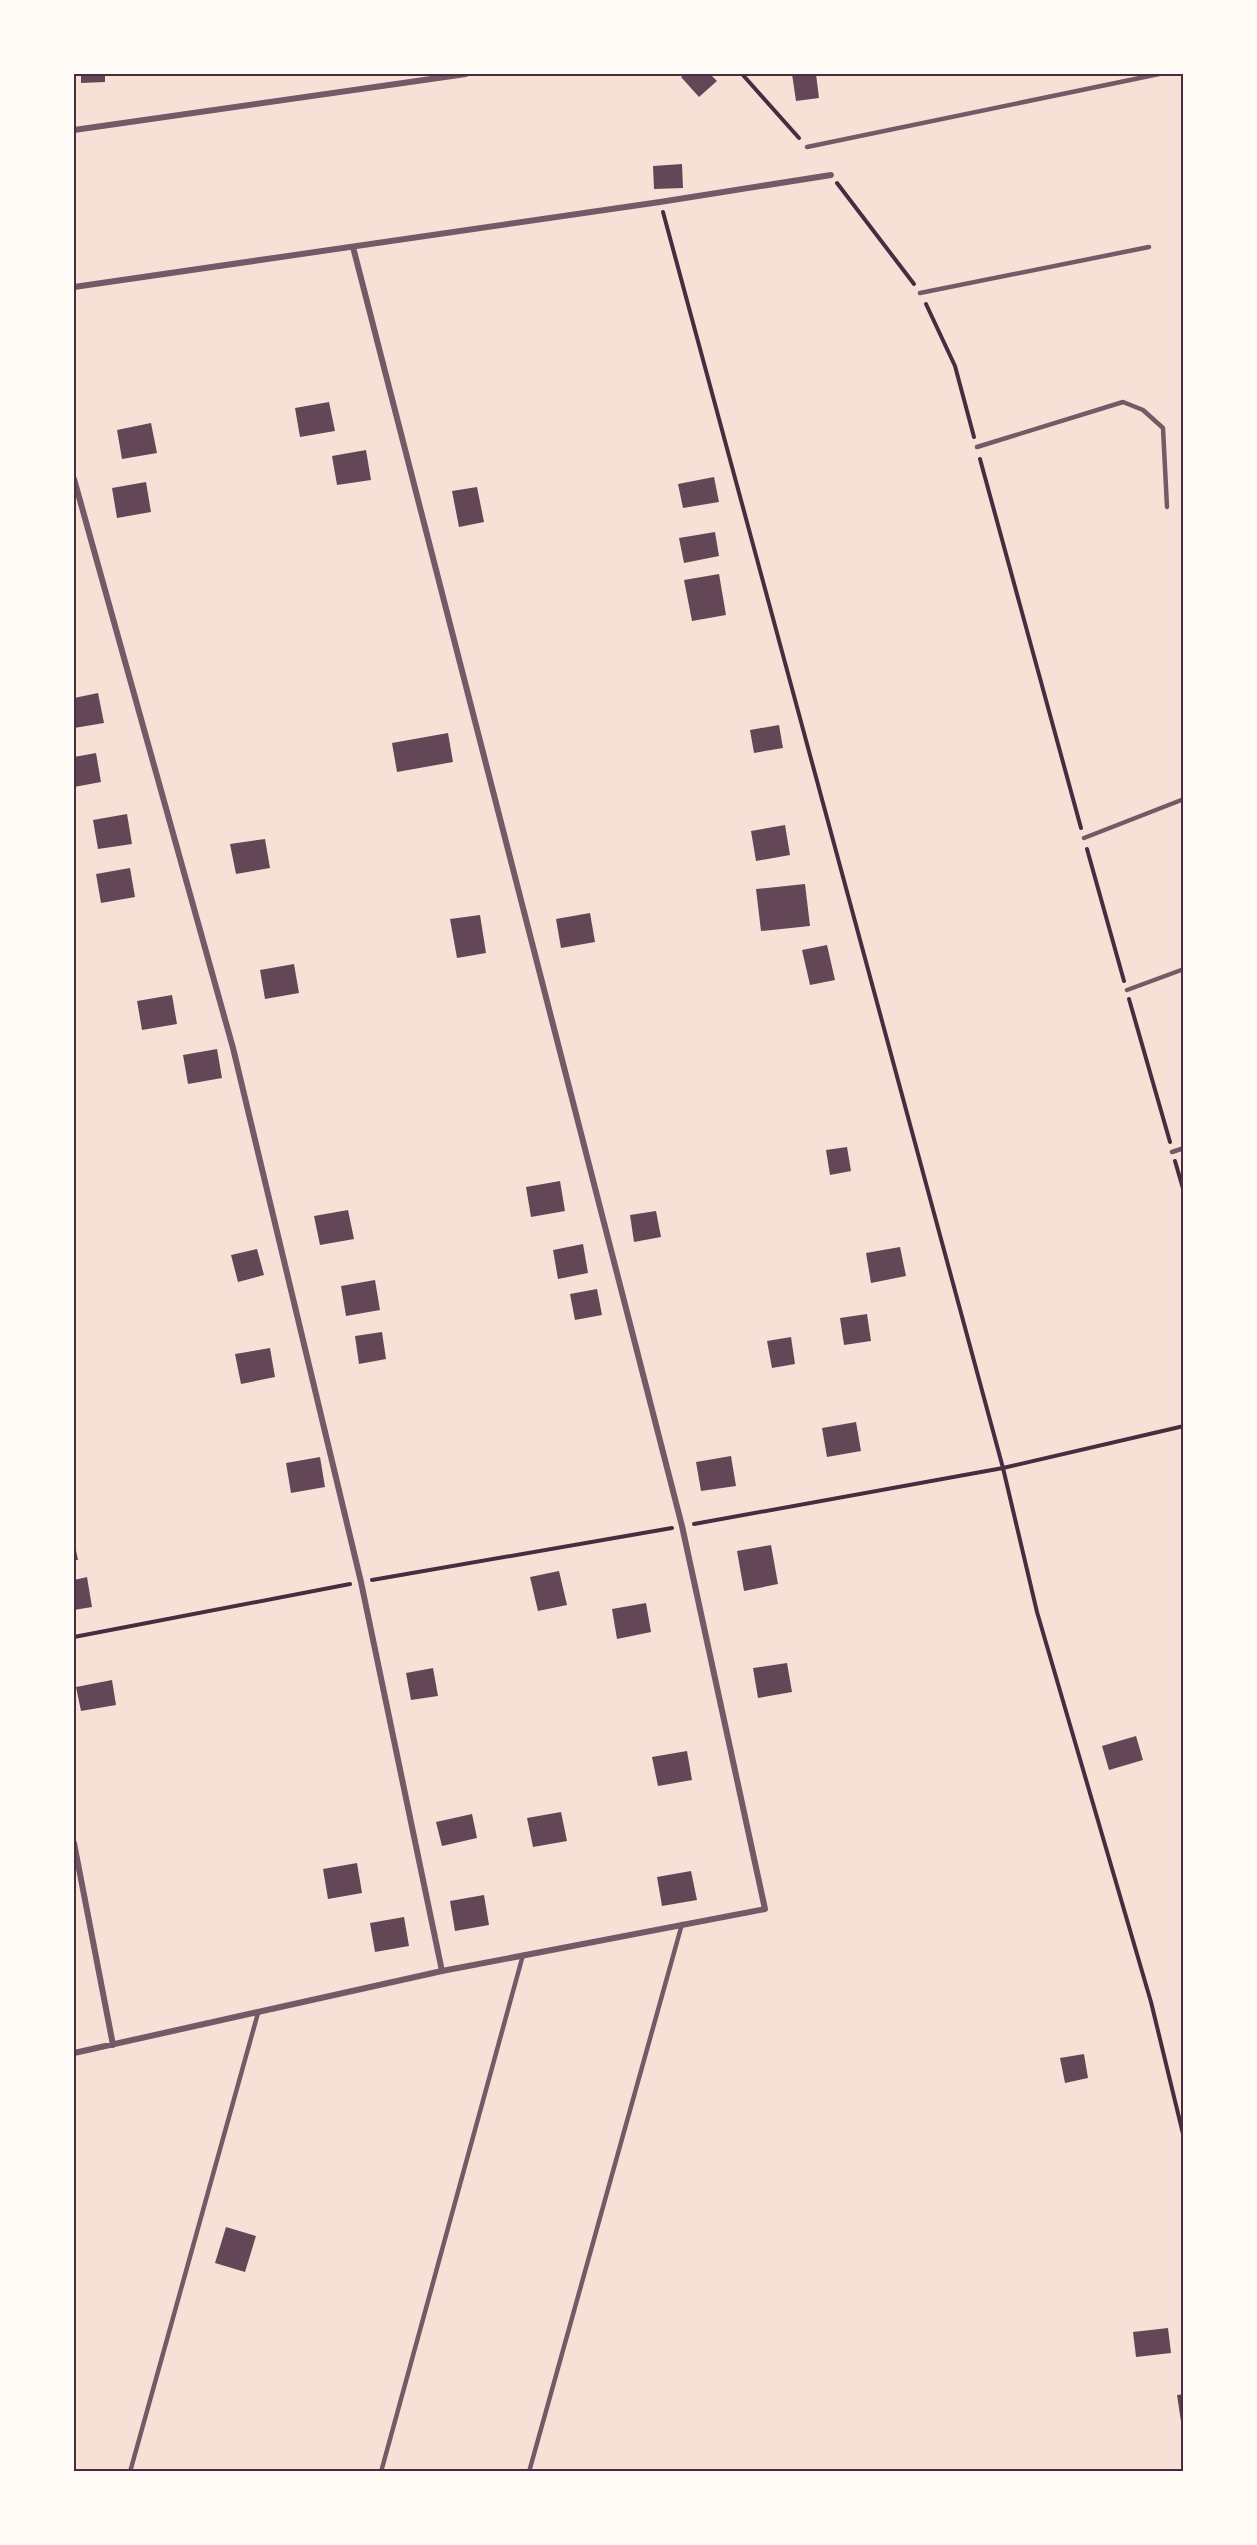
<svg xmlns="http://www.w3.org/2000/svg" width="1257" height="2545" font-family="Manrope,sans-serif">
<rect width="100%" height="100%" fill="#f7e1d7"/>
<path fill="#644757" d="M81,74H105V82L81,83Z
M685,74H710L717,81L699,97L681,77Z
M792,74H816L819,98L796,101Z
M682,164L683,188L654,189L653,166Z
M329,402L335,431L300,437L295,408Z
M151,423L157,453L122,459L117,430Z
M366,450L371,480L337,485L332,456Z
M714,477L719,502L683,508L678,484Z
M146,482L151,512L117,518L112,488Z
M477,487L484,522L459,527L452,491Z
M715,532L719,556L684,563L679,538Z
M719,574L726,615L692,621L684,580Z
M98,693L104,723L74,728V698Z
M779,725L783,748L754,753L750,730Z
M448,733L453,762L397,772L392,743Z
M96,753L101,782L74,787V757Z
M127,814L132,844L98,849L93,820Z
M785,825L790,855L756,861L751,831Z
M265,839L270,868L236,874L230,844Z
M130,868L135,897L101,903L96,874Z
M805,884L810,926L761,931L756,889Z
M590,913L595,942L561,948L556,919Z
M480,915L486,953L457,958L450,919Z
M827,945L835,980L810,985L802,950Z
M294,964L299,993L265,999L260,970Z
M172,995L177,1024L142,1030L137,1001Z
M217,1049L222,1078L188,1084L183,1055Z
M847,1147L851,1171L830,1175L826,1150Z
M560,1181L565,1211L531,1217L526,1187Z
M348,1210L354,1239L320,1245L314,1216Z
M656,1211L661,1237L634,1242L630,1215Z
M583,1244L588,1273L558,1279L553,1250Z
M900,1247L906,1276L871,1283L866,1253Z
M257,1249L264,1275L238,1282L231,1255Z
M375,1280L380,1310L346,1316L341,1286Z
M597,1289L602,1315L575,1320L570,1294Z
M867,1314L871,1341L844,1345L840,1318Z
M382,1332L386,1359L359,1364L355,1336Z
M791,1337L795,1364L772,1368L767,1341Z
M270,1348L275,1377L241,1384L235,1354Z
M856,1422L861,1451L827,1457L822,1428Z
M731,1456L736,1486L701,1491L696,1462Z
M320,1457L325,1487L291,1493L286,1463Z
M74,1541L78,1560H74Z
M771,1545L778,1584L744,1591L737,1551Z
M559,1571L567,1605L538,1611L530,1577Z
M87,1577L92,1607L74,1610V1580Z
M646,1603L651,1632L617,1639L612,1609Z
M787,1663L792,1692L758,1698L753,1668Z
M433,1668L438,1696L411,1700L406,1673Z
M112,1680L116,1705L81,1711L76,1687Z
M1136,1736L1143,1760L1109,1770L1102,1746Z
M687,1751L692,1780L658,1786L652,1757Z
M561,1812L567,1841L533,1847L527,1818Z
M472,1814L477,1838L442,1846L436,1822Z
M357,1863L362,1893L328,1899L323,1869Z
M691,1871L697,1900L662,1906L657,1877Z
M484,1895L489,1925L455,1931L450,1901Z
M404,1917L409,1946L375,1952L370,1923Z
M1084,2054L1088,2078L1065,2083L1060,2058Z
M226,2227L256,2236L245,2272L215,2263Z
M1168,2328L1171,2353L1136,2357L1133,2332Z
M1184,2394V2428H1182L1177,2395Z"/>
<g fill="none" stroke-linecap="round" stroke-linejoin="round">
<path stroke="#4a2c40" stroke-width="4" d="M742,74L799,138
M837,183L914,284
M663,212L1003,1468L1037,1612L1151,2002L1184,2138
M926,304L955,366L974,437
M980,459L1081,828
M1087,849L1124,981
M1129,999L1170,1142
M1175,1161L1184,1192
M694,1524L1003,1468L1184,1426
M372,1580L672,1528
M74,1637L350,1584"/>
<path stroke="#755966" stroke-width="4.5" d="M807,147L1159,74
M920,293L1149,247
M977,447L1123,402L1143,410L1163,428L1167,507
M1084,838L1184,799
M1127,990L1184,969
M1172,1152L1184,1148
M130,2472L258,2013
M381,2472L523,1955
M529,2472L682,1924"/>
<path stroke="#755966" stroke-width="6" d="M74,130L466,74
M74,287L660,202L831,175
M74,479L233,1048L361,1582L442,1971
M74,1843L113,2045
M74,2053L442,1971L765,1909L682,1526L353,247"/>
</g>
<rect width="1257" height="2545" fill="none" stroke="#fffaf5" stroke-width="150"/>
<rect x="75" y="75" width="1107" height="2395" fill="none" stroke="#4a2c40" stroke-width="2"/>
</svg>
